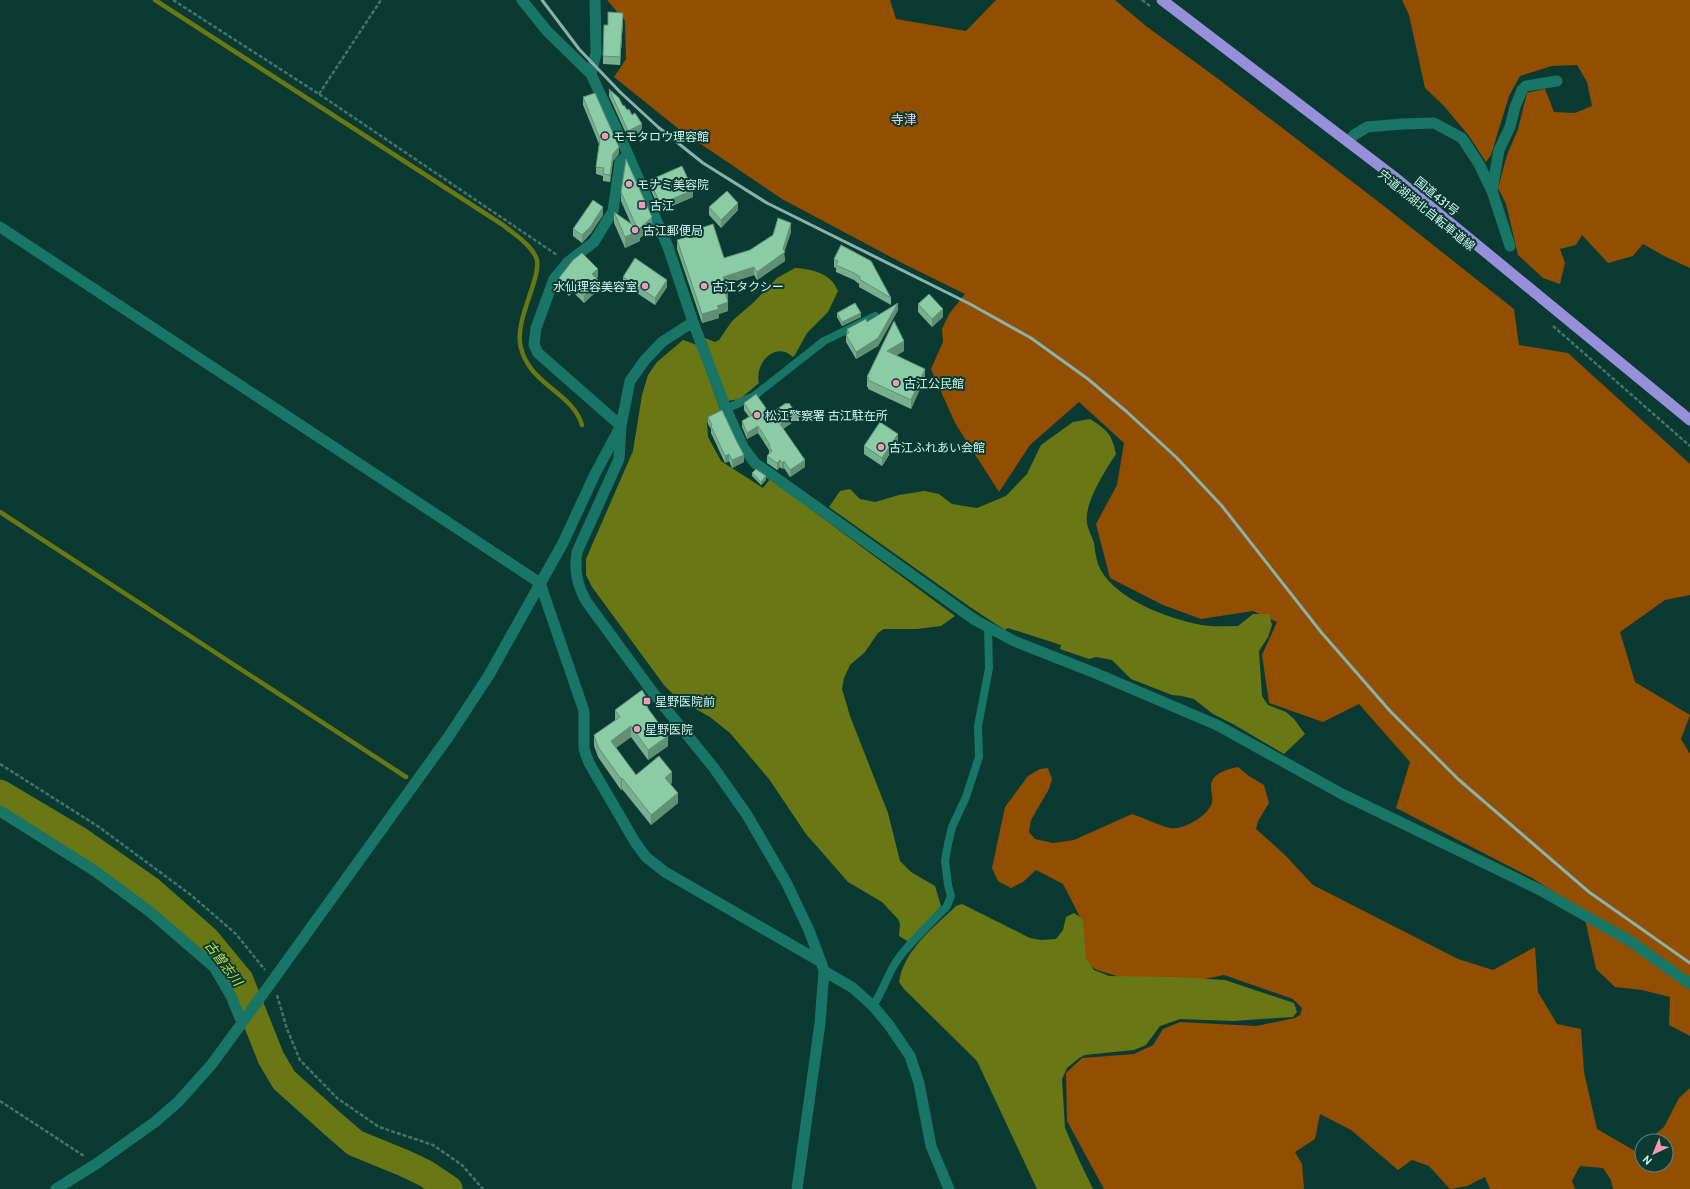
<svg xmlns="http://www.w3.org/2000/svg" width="1690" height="1189" font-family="Cabin,'Noto Sans JP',sans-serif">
<rect width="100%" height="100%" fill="#0b3a32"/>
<path fill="#924e01" d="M607,0H890L896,19L966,31L996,0H1115L1146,26L1221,81L1380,203L1514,309L1519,345L1568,353L1690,464V595L1665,600L1620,632L1635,682L1690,715L1681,739L1690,754V1036L1669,1025L1670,997L1642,990L1615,987L1596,969L1583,910L1532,878L1396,808L1410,762L1359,704L1323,722L1269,703L1262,655L1277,622L1253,611L1201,619L1163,605L1110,578L1096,524L1117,485L1124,443L1079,402L1030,445L999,492L955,423L931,369L943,342L942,329L949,314L965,294L904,264L782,199L680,130L614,77L626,59L625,21Z
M1402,0H1690V268L1666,257L1643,244L1633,256L1608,263L1582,235L1576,245L1560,249L1565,263L1560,284L1543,278L1518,255L1506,204L1498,188L1507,155L1518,129L1527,93L1545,89L1554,112L1575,113L1592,106L1587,82L1577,65L1552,66L1520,76L1509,96L1491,155L1486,162L1469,136L1444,106L1425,88L1409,15Z
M1238,767L1249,776L1264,785L1269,803L1258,821L1256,829L1285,855L1313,885L1458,959L1493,970L1535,947L1538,992L1557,1024L1581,1029L1584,1072L1597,1129L1635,1151L1642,1145V1165H1666V1141H1647L1664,1127L1679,1098L1690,1088V1189H1613L1611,1180L1603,1168L1580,1166L1572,1181L1575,1189H1490L1485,1177L1467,1186L1450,1189L1429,1166L1412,1160L1398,1170L1351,1130L1320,1114L1315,1139L1295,1152L1302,1164L1304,1189H1104L1067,1121L1066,1073L1082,1058L1134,1054L1153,1045L1163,1029L1180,1022L1256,1026L1295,1018L1300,1015L1302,1008L1293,999L1224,975L1190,982L1130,980L1097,970L1086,963L1081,919L1063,884L1036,870L1023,882L1011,888L998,881L992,868L1005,807L1028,776L1040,769L1048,768L1052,779L1049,789L1031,820L1029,832L1035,839L1053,843L1074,840L1132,814C1145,818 1157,825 1170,828C1182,831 1210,815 1212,802C1213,797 1211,792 1211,787C1211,773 1228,769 1238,767Z"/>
<path fill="#697815" d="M795,268C812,269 831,273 838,291L828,312L807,333L795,355L793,357C775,340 754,364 759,383L740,399L727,401L705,338L715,342L719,340L732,321L754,302L777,278Z
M683,340L697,345L722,415L707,423L708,437L721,461L763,488L770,479L955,616L941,626L917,629H884L878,633L865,652L850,665L844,678L842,689L850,716L888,813L900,861L911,872L935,886L941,906L909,942L899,936L900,924L898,919L882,902L848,882L806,834L769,779L730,733L710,717L678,699L664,685L592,587L586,575V559L633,451L642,395L648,375L657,362Z
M1090,419C1107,430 1112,434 1116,454C1105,471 1084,503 1087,523C1088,530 1092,536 1094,543C1095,550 1096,558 1098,564C1111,598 1168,619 1202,625C1213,627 1226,626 1238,626L1253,614H1269L1272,625L1268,637L1259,651L1262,696L1268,705L1286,712L1294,719L1305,734L1284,754L1233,724L1213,714L1194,699L1182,696L1172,695L1131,679L1112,660L1096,657L1089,659L1060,649L1061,645L1008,628L1005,630L970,607L829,507L840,491L850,489L860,499L875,502L899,495L924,491L939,494L952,504L977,508L1006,496L1027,474L1041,445L1073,422Z
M962,904L1030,938L1041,940L1056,939L1063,930L1066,917L1074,913L1083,919L1086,959L1094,970L1109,976L1174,977L1225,980L1294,1003L1297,1012L1293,1017L1262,1019L1233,1021L1180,1019L1160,1026L1146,1045L1134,1050L1085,1055L1079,1058L1067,1068L1062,1079L1065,1128L1079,1160L1093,1189H1037L977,1061L904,989L899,982C904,950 933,928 956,906Z"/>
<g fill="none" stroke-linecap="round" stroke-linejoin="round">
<path stroke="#697815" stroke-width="4.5" d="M155,0L503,225C514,234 530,244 536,257C544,275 513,320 521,348C530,385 573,393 582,425
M0,512L406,777"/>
<path stroke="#697815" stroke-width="27" d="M0,793L79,840L149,889L207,940L240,980L271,1058L284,1080L333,1124L355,1143L404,1163L425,1173L449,1189"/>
<path stroke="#47736b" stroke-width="2.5" stroke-dasharray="4 2" stroke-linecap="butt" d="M173,0L319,94L557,255
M1142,0L1150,6
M319,94L381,0
M1553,326L1690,446
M0,764L99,827L191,895L236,934L265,970
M277,995L287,1029L300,1060L337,1098L379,1127L433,1145L462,1165L483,1189
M0,1101L84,1156"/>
<path stroke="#197566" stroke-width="8" d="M726,409L754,396L824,341L875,316
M873,1006C883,991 888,973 898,959C911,941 932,922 947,906L951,896L948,885L945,861L948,844L952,827L966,797L979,757L978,726L989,668L988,628"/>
<path stroke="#197566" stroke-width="11" d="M522,0L547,31L591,74L626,150L668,247L693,322L726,409L743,447L755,463L975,620L1014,641L1095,673L1217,725L1342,794L1540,890L1630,941L1690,984
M591,74L596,53L595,0
M1348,142L1354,135L1367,127L1402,124L1434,123L1462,138L1479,164L1492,191L1510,246
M1492,191L1499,150L1510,127L1515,107L1522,90L1526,86L1557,81
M0,227L540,583L584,711V749L589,763L635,842L646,857L665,872L821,962
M693,322L662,342L645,360L630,381L621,426L619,459L577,552C574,571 577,584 586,601L654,694L714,768L747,815L786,882L808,928L821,962L824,971L820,1023L797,1189
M621,426L538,353L534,345L536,328L554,279L568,262L594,242L613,211L620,162L628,155
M0,811L95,871L149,911L214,967L231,996L242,1023
M824,971L853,988L873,1006L889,1025L910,1056L919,1083L931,1146L949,1189
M56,1189L96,1164L155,1122L179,1101L212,1064L247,1016L449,736L489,675L563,543L595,474L618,431"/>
<path stroke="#9690da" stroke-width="11" d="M1162,0L1393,176L1690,420"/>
<path stroke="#89b3aa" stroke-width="3" d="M542,0L579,49L620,92L658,127L703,163L767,203L970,304L1031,338L1088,379L1127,412L1177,458L1222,506L1321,632L1390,711L1458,779L1589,892L1690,963"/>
</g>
<path fill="#78af8f" d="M623,20L620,65L603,64V56L608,25Z
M609,89L623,106L627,110L642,131L628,138L609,96Z
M583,97L619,154L613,161L610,182L603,181V176L596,174V167L599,144L583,105Z
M650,180L693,197L660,211L650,188Z
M621,192L652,227L640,238V241L625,248L614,223V212L631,224L621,201Z
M709,207L738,210L721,228L709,215Z
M603,215L591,233L582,243L573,236V229Z
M695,230L724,258L750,250L791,232L784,252L785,261L757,280L754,275L726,284L728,300H727L728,311L719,314V318L702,323L677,249V240L695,235Z
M841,245L891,298V305L859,287V284L854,280L836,272V268L834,267V259Z
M598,277L596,278L599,289L584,303L573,292L569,296L559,285V278Z
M623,277L667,287L655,305L623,284Z
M918,304L943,317L932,327L918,312Z
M898,310L878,346L856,359L846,342V335L847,334V329Z
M837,313L861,317L842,326L837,317Z
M894,321L904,351L897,355L925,378L911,409L868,389V387H867V377Z
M744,403L770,414L796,420L783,429L805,467L790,477L784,468L782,469L780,467L777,470L767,463V456L769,453V450L758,433L747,439L742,427V421L749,417L744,410Z
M708,417L744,462L732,468L729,461L725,463L711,433V429L708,424Z
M898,441L882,466L864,454V446Z
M752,473L766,480L761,485L752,476Z
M648,708L668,746L648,760L631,737L616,748L636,775L672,782L671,784L678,803L651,825L622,789L621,790L598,757L594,746V735L615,721V710Z"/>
<path fill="#618f74" d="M623,13V20L620,65V57Z
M642,124V131L628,138V131Z
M619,147V154L613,161L610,182V175L613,154Z
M693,190V197L660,211V204Z
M738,203V210L721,228V220Z
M603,207V215L591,233L582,243V235Z
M652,217V227L640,238V241L625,248V237L638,230Z
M791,223V232L784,253L785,261L757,280V272L783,249Z
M754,267V275L723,285V277Z
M598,269V277L592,282V274Z
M667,280V287L655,305V298Z
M599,281V289L584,303V296Z
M573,284V292L569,296V288Z
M728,291V300L725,301V292Z
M728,302V311L719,314V318L702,323V314L717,306Z
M898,303V310L878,346L856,359V352Z
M943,309V317L932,327V319Z
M861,313V317L842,326V322Z
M904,341V351L887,360V351Z
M925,369V378L911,409V400Z
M796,414V420L780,431V424Z
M758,426V433L747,439V433Z
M898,434V441L882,466V458Z
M729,454V461L725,463V456Z
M744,455V462L732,468V460Z
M780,460V467L777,470V463Z
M805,460V467L790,477V470Z
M784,461V468L782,469V463Z
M766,476V480L761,485V482Z
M648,700V710L644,703Z
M631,726V737L611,751V741Z
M668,736V746L648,760V750Z
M672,772V782L665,788V778Z
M622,778V789L621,790V779Z
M678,793V803L651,825V815Z"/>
<path fill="#8bcca6" stroke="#618f74" d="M608,12L623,13L620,57L603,56L604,25H608Z
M609,89L619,98L623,106L624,105L627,110L629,109L632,115L635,113L642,124L628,131Z
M595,93L619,147L613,154L610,175L603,174L604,168L596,167L600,139L583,97Z
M626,159L652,217L639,229L637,228L621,192Z
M682,166L693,190L660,204L650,180Z
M727,191L738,203L721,220L709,207Z
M593,200L603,207L591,226L582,235L573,229Z
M614,212L640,230L625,237Z
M778,218L791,223L783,249L785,252L757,272L754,267L723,277L728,291L725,292L728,302L717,306L719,309L702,314L677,240L696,234L695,230L713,224L724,258L750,250L773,235Z
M841,245L871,261L891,298L859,279L860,277L854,273L836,265L838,261L834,259Z
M582,253L598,269L592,274L599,281L584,296L573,284L569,288L559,278L573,260Z
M635,258L667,280L655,298L623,277Z
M929,294L943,309L932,319L918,304Z
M855,303L861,313L842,322L837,313Z
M898,303L878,338L856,352L846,335L849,333L847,329L866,319L867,322Z
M894,321L904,341L887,351L925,369L911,400L868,380L869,378L867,377Z
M756,394L770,414L786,403L787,404L789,403L796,414L780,424L805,460L790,470L784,461L782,463L780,460L777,463L767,456L772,451L769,446L770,445L758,426L747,433L742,421L752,415L744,403Z
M722,410L737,442L744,455L732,460L729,454L725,456L711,426L712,425L708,417Z
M880,422L898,434L882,458L864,446Z
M756,469L766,476L761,482L752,473Z
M642,690L648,700L644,703L668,736L648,750L631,726L611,741L636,775L659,756L672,772L665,778L678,793L651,815L622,778L621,779L598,747L594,735L620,717L615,710Z"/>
<g fill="#f09ab7" stroke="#0b3a32" stroke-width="1.5">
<circle cx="605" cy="136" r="4"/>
<circle cx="629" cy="184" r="4"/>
<rect x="638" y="201" width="8" height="8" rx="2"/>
<circle cx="635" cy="230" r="4"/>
<circle cx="645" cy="286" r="4"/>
<circle cx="704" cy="286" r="4"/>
<circle cx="896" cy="383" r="4"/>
<circle cx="757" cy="415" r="4"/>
<circle cx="881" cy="447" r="4"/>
<rect x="643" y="697" width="8" height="8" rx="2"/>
<circle cx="637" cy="729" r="4"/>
</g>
<g text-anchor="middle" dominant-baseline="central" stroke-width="4" stroke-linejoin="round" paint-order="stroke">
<g font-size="12" fill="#cdf4ea" stroke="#0b3a32" text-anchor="start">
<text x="613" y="136">モモタロウ理容館</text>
<text x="637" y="184">モナミ美容院</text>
<text x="650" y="205">古江</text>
<text x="643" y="230">古江郵便局</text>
<text x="637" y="286" text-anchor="end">水仙理容美容室</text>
<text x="712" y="286">古江タクシー</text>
<text x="904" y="383">古江公民館</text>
<text x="765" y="415">松江警察署 古江駐在所</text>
<text x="889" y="447">古江ふれあい会館</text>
<text x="655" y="701">星野医院前</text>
<text x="645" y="729">星野医院</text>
</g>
<g font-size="12" fill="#cdf4ea" stroke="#0b3a32">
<text transform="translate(1437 196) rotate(39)">国道431号</text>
<text transform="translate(1427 210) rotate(39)">宍道湖湖北自転車道線</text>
</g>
<g font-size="13" fill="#fbc9d8" stroke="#0b3a32">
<text x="904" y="119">寺津</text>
</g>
<g font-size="13" font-style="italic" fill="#c5de3f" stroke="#0b3a32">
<text transform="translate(224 963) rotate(53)">古曽志川</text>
</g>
</g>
<g transform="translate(1654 1153) rotate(224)"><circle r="19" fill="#0b3a32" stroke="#59847c"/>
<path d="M0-3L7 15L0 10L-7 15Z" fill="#f09ab7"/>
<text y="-6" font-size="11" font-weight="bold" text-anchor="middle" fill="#cdf4ea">N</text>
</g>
</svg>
